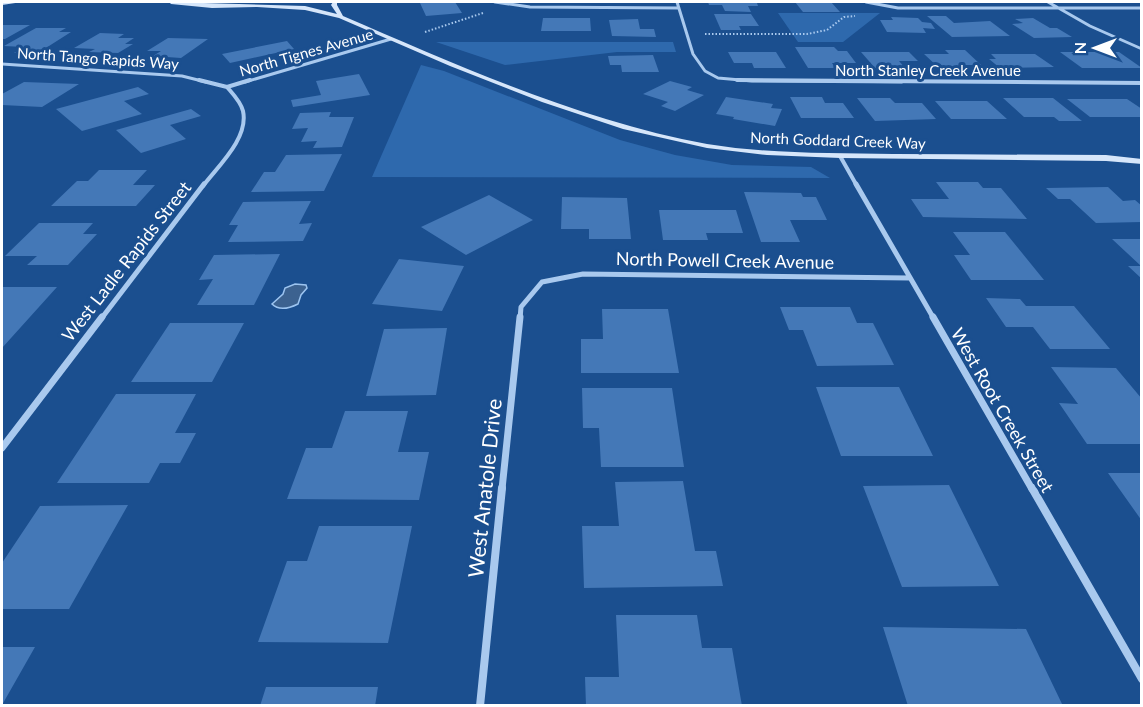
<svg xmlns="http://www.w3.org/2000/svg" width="1143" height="707" font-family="Lato,sans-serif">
<rect width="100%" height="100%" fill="#1b4f8f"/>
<path fill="#2e69ad" d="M778,13H880L843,42H798Z
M436,42H673L676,52H617L505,65Z
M421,65L444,71L620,140L675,155L732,165L811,167L830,178L372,177Z"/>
<path fill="#3c6290" stroke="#9cc4f0" stroke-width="1.5" d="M295,284L306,285L307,288L301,295L298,304C290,308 279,311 272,304L283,294L285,288Z"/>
<path fill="#4478b7" d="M438,2H455L462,13L426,16L420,3Z
M708,2H746L757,3L758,6H748L751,12L725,11L722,5H709Z
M795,2H831L840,12H803Z
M714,14H751L759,26H739L741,30H721Z
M927,16H946L954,23L990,21L1010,36L952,37Z
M891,17L918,18L922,22L931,23L935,29L923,28L926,33L887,32L880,20H893Z
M543,18H590L591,31H541Z
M1033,18L1050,28H1057L1072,37L1034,38L1012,24L1023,23L1015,19Z
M638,19L640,29H654L656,37L612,36L609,20Z
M2,25H30L5,39H2Z
M36,28H66L59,32H71L38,53H14L24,47L4,46Z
M100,33L124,34L118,38H134L125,44H133L118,53L89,52L95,49L74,48Z
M168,38L208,39L181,58L153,56L161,51H147Z
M287,41L294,49L230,63L222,54Z
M795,47H834L838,51H847L856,63H832L835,68H808Z
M945,50H965L981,65H963L967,68H939L924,54H949Z
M728,52H776L786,68H754L752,63H734Z
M861,52H909L918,61H899L905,68H875Z
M1060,52H1119L1142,68H1082Z
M991,54H1035L1054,67L1000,68L989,59H996Z
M653,55L659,72H622L621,65H610L608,56Z
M359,74L370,95L293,107L291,100L321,95L316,81Z
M670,81L692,87L687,90L704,95L675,111L661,106L668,102L643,94Z
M24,82L79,84L42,107L2,105V94Z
M138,87L149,94L124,101L142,114L82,131L56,109Z
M726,97L773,104L771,108L782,109L775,126L733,119L734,117L716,114Z
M790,97H822L825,103H843L854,118H801Z
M857,98H890L895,103H922L936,119L875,121Z
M1003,98H1053L1082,121H1059L1054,117H1024Z
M1067,99H1127L1142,109V117H1090Z
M935,101H987L1007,119H951Z
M191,109L201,116L170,125L186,139L141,153L116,130Z
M331,112L329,117H354L342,147L313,148L317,141L301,142L308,128L292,129L300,113Z
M342,154L324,191L251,192L264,172H275L286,155Z
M99,170H147L133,185H155L136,206H51L77,181H88Z
M936,182H978L983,188H1001L1027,219L923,217L911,199H949Z
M1108,187L1123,201L1135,200L1142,206V222L1096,223L1070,199H1058L1046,188Z
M744,192L801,193L803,197H816L827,220H790L800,242H761Z
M489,195L533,220L466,255L421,227Z
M562,197L627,198L631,239H589V229H561Z
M311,201L299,224L312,223L303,241L228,242L238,225H229L243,202Z
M659,210H736L743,233H706L708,240H663Z
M39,223H93L83,234H97L68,265H27L37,256H5Z
M953,232H1005L1044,280H971L954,255H970Z
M1112,239H1142V279L1128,266H1141Z
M280,254L254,305H197L213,279L199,280L214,255Z
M399,259L464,266L442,311L372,304Z
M2,287H57L2,348Z
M986,298L1020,299L1026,306H1074L1110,349H1050L1033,327H1006Z
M780,307H850L857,323H873L894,365L817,366L803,330H789Z
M602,309H668L679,373H581V339H603Z
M170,323H244L212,382H131Z
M447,328L436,395L366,396L384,329Z
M1051,367L1116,368L1142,399V444H1087L1059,403L1078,404Z
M816,387H899L933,456H841Z
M582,388H672L684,467H601L599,428H583Z
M116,394H196L175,433H196L180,463H160L149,483H57Z
M345,411H408L398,452H429L419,500L287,499L306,448H332Z
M1108,473H1142V521Z
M683,481L695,551H716L723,586L584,588L582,526H619L615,482Z
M949,485L999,586L902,587L863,486Z
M128,505L69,609H2V563L40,506Z
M319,526H412L388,643L258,642L287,561H307Z
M616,615H697L702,648H732L742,706H586L585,677H619Z
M883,627L1026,629L1063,706H908Z
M2,647H35L2,705Z
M266,687H378L375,706H260Z"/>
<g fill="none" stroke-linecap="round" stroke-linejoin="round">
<path stroke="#a9c9ee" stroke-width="2" stroke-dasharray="1.5 2" stroke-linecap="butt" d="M425,32L483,13
M705,34H807L827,30L844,17L855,16"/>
<path stroke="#a9c9ee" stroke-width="3" d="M495,2L530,7L679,8
M677,2L693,54L705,71L718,78L752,81L902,82
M866,2L898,8H1142
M1048,2L1090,26L1142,49
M2,64L182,76L206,82
M245,82L391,39"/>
<path stroke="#a9c9ee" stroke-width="4" d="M199,80L227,87
M737,80L1142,83
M227,87L250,80
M840,156L857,186
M203,186C218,166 249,138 243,111C241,102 233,94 227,87"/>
<path stroke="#a9c9ee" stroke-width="5" d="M856,184L934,319
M101,319L204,184
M520,319L521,307L542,282L583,274L909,278"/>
<path stroke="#a9c9ee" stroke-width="7" d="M933,317L1032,489
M2,448L102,317
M502,489L520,317"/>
<path stroke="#a9c9ee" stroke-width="8" d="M1032,488L1142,679
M480,706L502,488"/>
<path fill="#d6e6fa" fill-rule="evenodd" d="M2,2H22L2,5Z
M169,2L305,6L337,14L331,5L333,2H337V5L343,16C459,66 582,121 707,144C768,154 831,153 893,154C964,154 1035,155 1106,155L1142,159V164L1106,161L840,158L767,155L707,148L623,129L542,102L450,66L339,18L305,10L257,7L212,8L171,4Z"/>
</g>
<g text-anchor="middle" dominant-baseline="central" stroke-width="6" stroke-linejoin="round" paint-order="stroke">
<g font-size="15" fill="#fff" stroke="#1b4f8f">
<text transform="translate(306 52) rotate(-16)">North Tignes Avenue</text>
<text transform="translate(98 58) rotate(4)">North Tango Rapids Way</text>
<text x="928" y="70">North Stanley Creek Avenue</text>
<text transform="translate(838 140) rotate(2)">North Goddard Creek Way</text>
</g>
<g font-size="18" fill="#fff" stroke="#1b4f8f">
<text transform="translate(725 260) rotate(1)">North Powell Creek Avenue</text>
<text transform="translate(126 261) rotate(-52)">West Ladle Rapids Street</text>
<text transform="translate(1003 410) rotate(60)">West Root Creek Street</text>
</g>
<g font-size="21" fill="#fff" stroke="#1b4f8f">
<text transform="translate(484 488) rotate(-84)">West Anatole Drive</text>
</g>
</g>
<rect width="1143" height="707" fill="none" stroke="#ffffff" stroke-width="6"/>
<g transform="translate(1095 48) rotate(270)" stroke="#1b4f8f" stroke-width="4.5" paint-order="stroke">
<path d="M0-4.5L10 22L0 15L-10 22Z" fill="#ffffff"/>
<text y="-9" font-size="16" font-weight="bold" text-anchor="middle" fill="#ffffff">N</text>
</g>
</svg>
